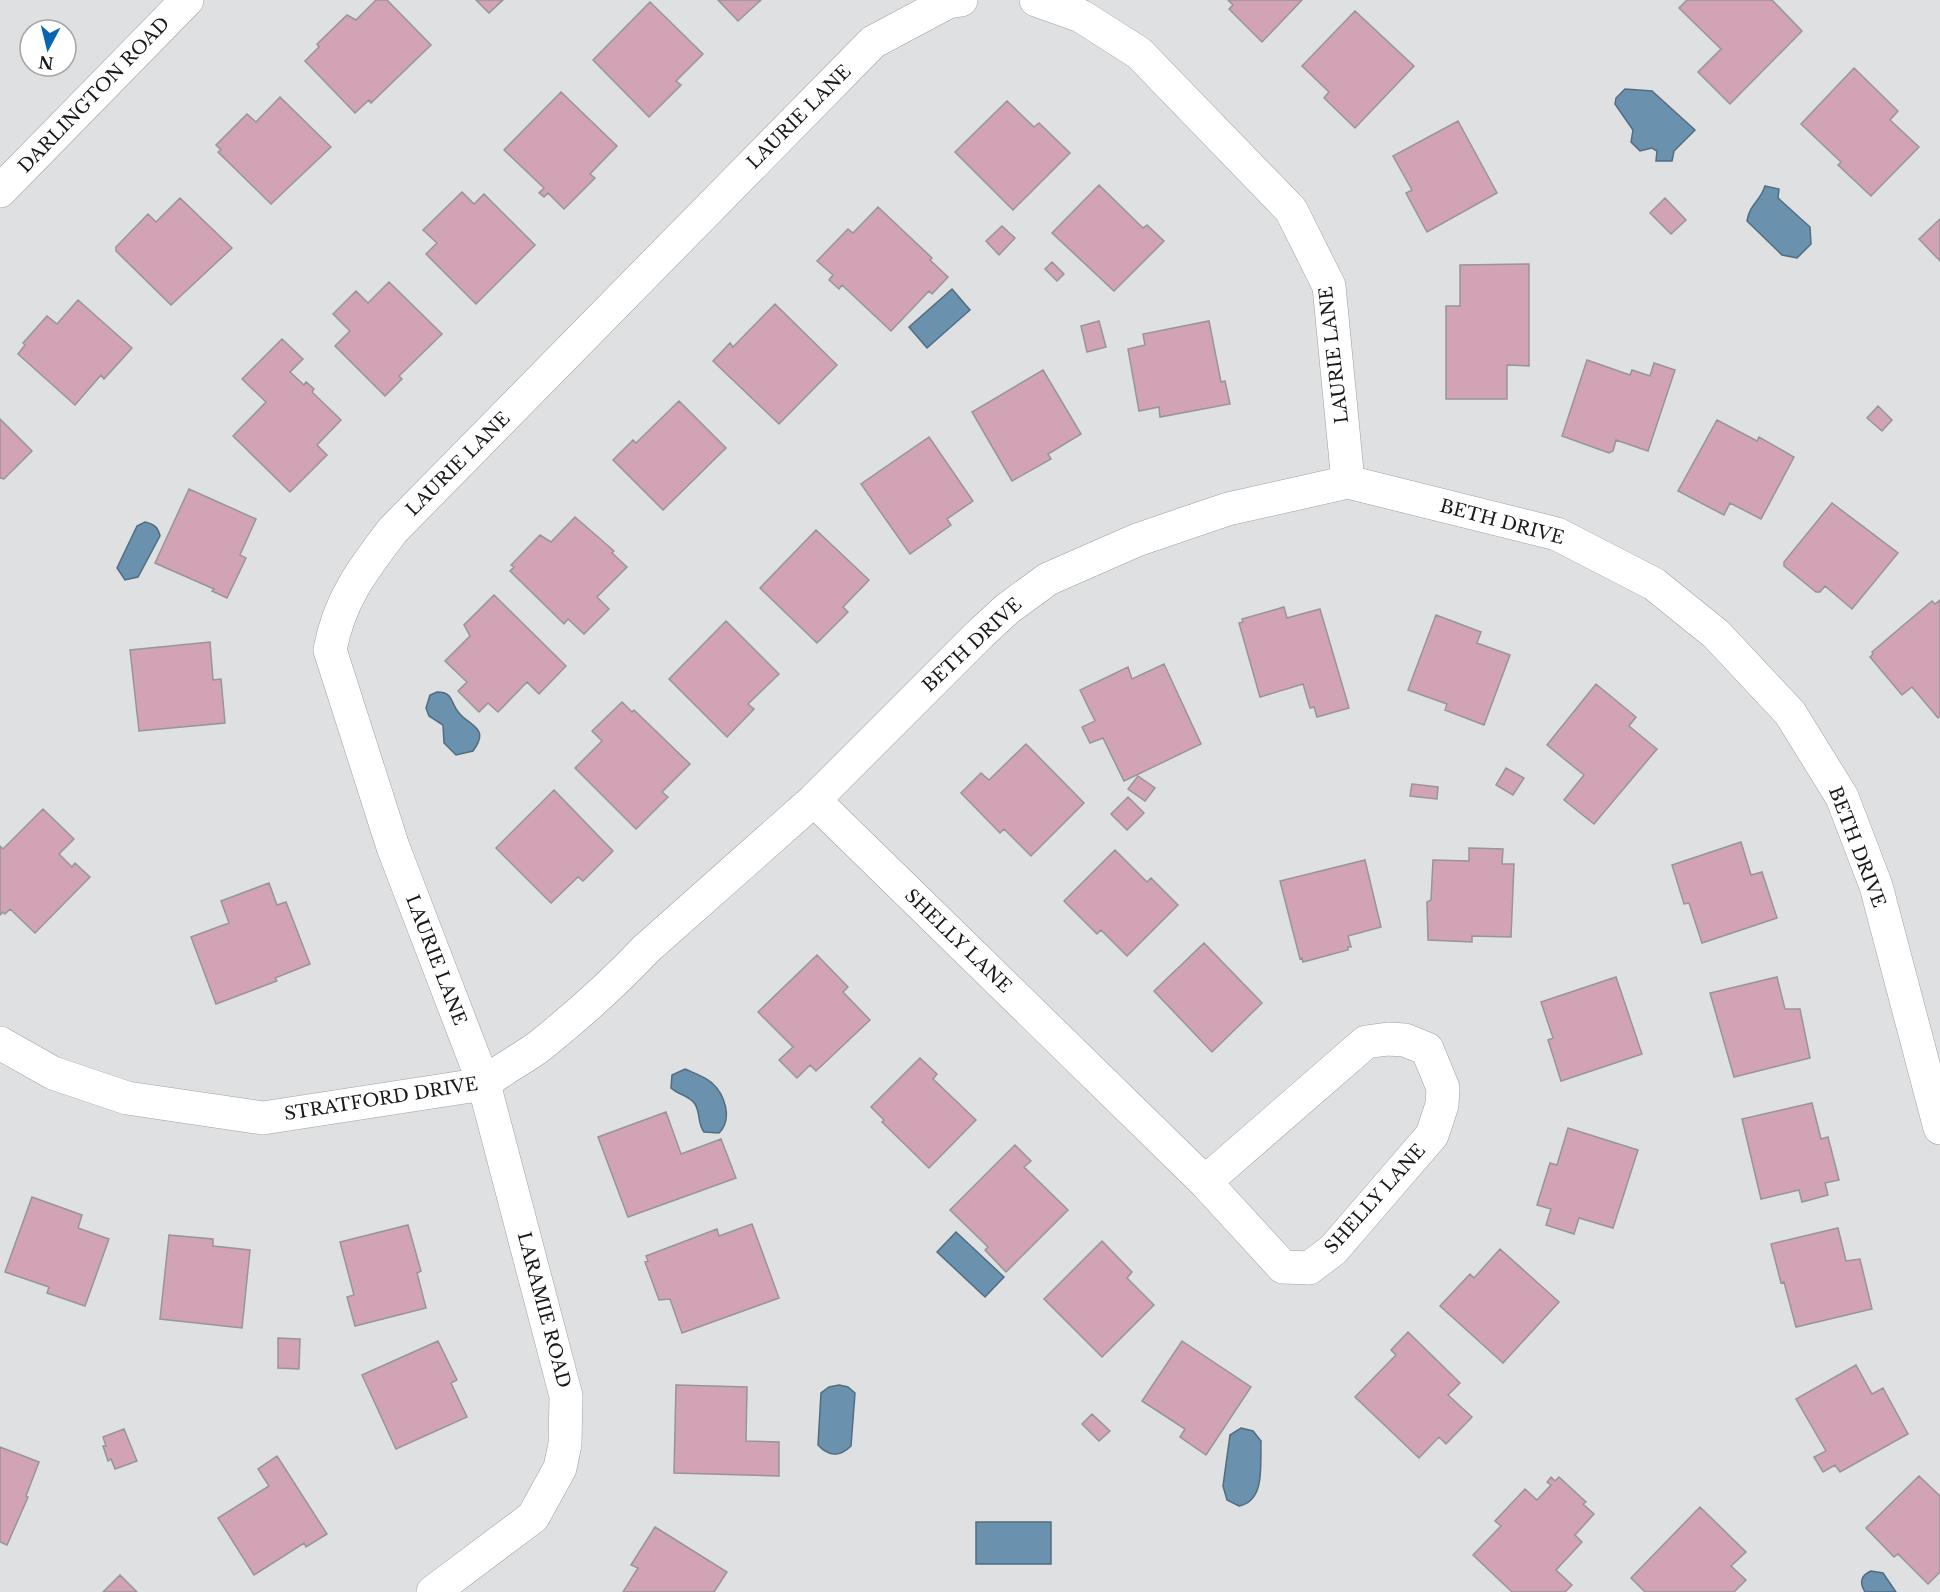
<svg xmlns="http://www.w3.org/2000/svg" width="1940" height="1592" font-family="'Libre Baskerville',serif">
<rect width="100%" height="100%" fill="#dfe0e1"/>
<path fill="#6a91ad" stroke="#526d81" stroke-width="1.5" d="M1625,89L1652,91L1695,130L1674,151L1672,161H1656L1657,151L1652,148L1640,151L1631,142L1633,130L1615,104L1616,98Z
M1765,186L1779,189L1778,198L1810,227L1811,244L1797,258L1782,255L1747,221C1750,203 1760,202 1765,186Z
M952,289L970,310L927,348L909,327Z
M145,522C154,524 158,527 160,536L138,577L125,580L117,568L137,526Z
M437,692C454,692 450,703 459,713C471,727 490,728 473,751L456,755L444,743L443,725L429,716L426,708L430,695Z
M685,1069C694,1073 703,1076 711,1082C725,1094 733,1119 719,1133L704,1132C697,1123 701,1114 695,1104C689,1095 678,1095 671,1088L672,1075Z
M956,1232L1004,1277L985,1297L937,1252Z
M839,1385L848,1387L855,1393L851,1446C840,1457 829,1457 818,1445L821,1393L829,1387Z
M1241,1428L1253,1431L1261,1441C1260,1463 1266,1501 1239,1506L1227,1500L1223,1486L1230,1435Z
M976,1522H1051V1564H976Z
M1871,1571L1883,1573L1896,1592H1865C1859,1583 1861,1575 1871,1571Z"/>
<path fill="#d2a3b4" stroke="#979596" stroke-width="1.5" d="M376,0H387L431,45L371,103L369,100L355,113L305,61L319,47L317,44L347,15L356,20Z
M476,0H503L489,13Z
M718,0H761L738,21Z
M1228,0H1302L1262,42L1229,9L1233,5Z
M1687,0H1772L1802,31L1730,104L1698,72L1721,49L1679,8Z
M650,2L703,54L676,81L681,85L649,117L593,60Z
M1355,11L1414,66L1355,128L1324,98L1329,92L1302,66Z
M1854,68L1898,111L1890,120L1919,147L1871,196L1838,165L1841,162L1801,124Z
M561,92L617,146L590,174L595,178L564,209L548,193L544,197L539,193L544,188L504,150Z
M280,97L331,147L271,204L218,152L221,150L216,145L247,114L256,122Z
M1007,101L1034,127L1039,123L1070,153L1013,210L955,152Z
M1458,121L1497,193L1427,232L1406,193L1412,190L1393,156Z
M1099,185L1143,228L1147,225L1164,241L1114,291L1052,233Z
M462,192L474,204L484,194L535,245L476,304L426,254L437,243L423,230Z
M180,198L232,248L171,305L116,251V247L148,214L156,222Z
M1665,198L1686,220L1671,234L1650,213Z
M878,207L932,258L930,260L948,277L932,294L929,291L891,331L842,285L839,289L829,280L833,275L817,261L848,229L853,233Z
M1940,219V261L1919,239Z
M1002,226L1015,238L999,255L986,241Z
M1052,262L1064,274L1057,281L1045,269Z
M1529,264V366L1507,365V399H1446V306H1460V265Z
M389,282L442,334L399,376L402,379L385,396L335,346L350,331L333,314L356,291L368,303Z
M78,300L132,348L104,379L101,375L75,405L18,354L25,345L23,343L47,316L57,324Z
M775,304L837,365L779,424L713,361L730,343L733,347Z
M1099,321L1106,347L1087,352L1081,326Z
M1209,321L1221,382L1225,381L1230,404L1160,417L1159,407L1139,411L1128,349L1145,345L1143,334Z
M282,339L303,359L290,372L304,385L306,382L314,389L312,392L341,420L317,445L327,455L290,492L233,436L266,402L242,379Z
M1587,360L1630,375L1632,370L1650,376L1654,363L1675,370L1648,451L1616,440L1613,451L1609,453L1562,436Z
M1043,370L1081,434L1048,454L1051,459L1012,481L972,412Z
M679,401L726,448L663,510L613,460L633,440L636,443Z
M1878,406L1892,420L1882,431L1867,418Z
M0,419L32,451L4,479L0,478Z
M1717,420L1757,441L1759,437L1794,457L1761,519L1730,503L1724,515L1678,491Z
M929,437L973,501L947,519L951,525L910,554L861,484Z
M189,489L256,519L240,555L246,558L227,598L212,591L214,589L155,563Z
M1832,503L1898,553L1852,609L1825,586L1820,592H1816L1784,566V562Z
M575,517L614,551L612,553L627,567L597,597L609,609L584,634L568,619L564,624L510,571L514,567L511,565L540,535L551,542Z
M816,530L869,580L843,607L848,612L817,643L760,588Z
M494,595L566,666L539,694L527,682L498,712L488,703L479,712L458,691L467,682L445,661L470,636L464,625Z
M1940,600V716L1938,718L1912,687L1902,695L1870,657L1873,654L1872,652L1932,601L1935,604Z
M1284,607L1287,618L1320,609L1349,708L1317,717L1314,707L1310,708L1303,684L1260,697L1239,623L1243,622L1242,619Z
M1436,615L1481,632L1477,643L1510,655L1484,725L1445,710L1447,704L1408,690Z
M726,621L779,674L748,704L754,709L727,737L669,679Z
M210,642L213,680L221,679L225,723L139,731L130,650Z
M1164,664L1201,744L1124,781L1103,738L1090,743L1082,727L1095,721L1080,690L1128,667L1132,679Z
M1596,684L1636,717L1629,726L1657,749L1594,824L1564,800L1584,775L1547,745Z
M622,702L632,712L634,710L690,764L662,792L668,797L636,829L575,768L602,741L592,731Z
M1026,744L1084,803L1031,856L1004,829L1000,833L961,793L981,773L989,780Z
M1506,768L1524,778L1513,795L1496,785Z
M1138,776L1155,788L1145,801L1128,789Z
M1412,784L1438,787L1437,799L1410,796Z
M554,790L613,851L583,881L578,877L551,903L496,848Z
M1128,797L1144,813L1127,830L1111,814Z
M43,809L74,839L59,854L72,867L75,863L90,877L35,933L10,909L5,914L3,912L0,915V846L3,849Z
M1741,842L1751,875L1762,872L1777,918L1702,943L1689,903L1684,904L1672,865Z
M1469,848L1503,849L1502,864H1514L1511,937L1472,936V942L1428,940L1427,902L1431,900L1433,860L1469,861Z
M1115,850L1147,882L1151,878L1178,905L1127,956L1101,930L1097,934L1064,901Z
M1365,860L1381,927L1348,936L1351,947H1348V950L1303,962L1302,958L1300,959L1280,881Z
M269,883L277,905L286,902L310,964L275,978L277,981L216,1004L191,937L229,923L221,901Z
M1204,943L1262,1003L1212,1052L1154,991Z
M817,955L848,987L843,992L870,1020L816,1071L810,1065L797,1078L779,1060L793,1047L758,1012Z
M1616,977L1642,1054L1561,1081L1548,1040L1553,1038L1541,1002Z
M1777,977L1785,1009H1800L1810,1058L1734,1077L1710,993Z
M920,1058L937,1074L933,1079L976,1120L929,1168L882,1122L884,1120L871,1107Z
M1812,1103L1821,1139L1828,1137L1839,1180L1825,1183L1828,1195L1802,1202L1799,1190L1761,1199L1742,1119Z
M666,1112L681,1154L721,1139L736,1178L628,1217L598,1137Z
M1568,1128L1638,1150L1613,1228L1579,1218L1574,1234L1546,1225L1551,1209L1537,1205L1550,1163L1557,1165Z
M1015,1145L1031,1161L1024,1167L1068,1210L1006,1272L985,1250L988,1247L950,1210Z
M32,1197L82,1215L78,1228L109,1239L85,1306L47,1293L49,1287L5,1272Z
M752,1224L779,1298L682,1333L670,1299L659,1300L645,1262L648,1261L646,1256L717,1229L719,1236Z
M408,1225L421,1271L417,1273L426,1308L355,1326L347,1297L354,1295L340,1242Z
M1838,1228L1846,1261L1860,1259L1872,1309L1796,1327L1784,1282L1781,1283L1771,1244Z
M169,1235L213,1239V1246L250,1250L242,1328L160,1319Z
M1102,1241L1132,1272L1127,1278L1154,1305L1102,1357L1044,1299Z
M1500,1249L1559,1302L1503,1363L1440,1306L1470,1274L1474,1278Z
M1408,1332L1460,1383L1448,1395L1472,1417L1446,1444L1439,1437L1419,1458L1355,1397L1396,1355L1391,1350Z
M278,1338L300,1339L299,1369L278,1368Z
M438,1341L457,1380L451,1383L467,1417L396,1449L362,1375Z
M1182,1341L1251,1387L1206,1455L1180,1437L1185,1429L1142,1401Z
M1856,1365L1872,1394L1883,1388L1908,1434L1840,1472L1835,1465L1823,1472L1814,1457L1826,1451L1796,1399Z
M676,1385L747,1387L746,1441L779,1442V1476L674,1473Z
M1092,1414L1110,1431L1099,1441L1082,1424Z
M124,1429L137,1461L115,1469L111,1459L108,1461L103,1446H106L103,1437Z
M0,1447L39,1462L26,1496L28,1497L7,1545L0,1542Z
M277,1456L327,1534L306,1547L304,1543L254,1575L218,1518L269,1486L258,1469Z
M1919,1476L1940,1496V1572L1928,1584L1898,1554L1894,1557L1866,1528Z
M1551,1477L1555,1481L1559,1477L1586,1502L1583,1504L1594,1514L1575,1535L1582,1542L1556,1570L1572,1585L1565,1592H1512L1473,1555L1501,1526L1495,1521L1525,1489L1537,1500L1551,1485L1547,1482Z
M1700,1507L1746,1552L1731,1566L1746,1580L1734,1592H1645L1631,1578Z
M655,1527L727,1572L714,1592H623L638,1568L631,1565Z
M120,1575L137,1592H103Z"/>
<g fill="none" stroke-linecap="round" stroke-linejoin="round">
<g stroke="#9fa0a1" stroke-width="34">
<path id="minor" d="M1036,0L1081,16L1139,53L1291,210L1329,286L1348,482
M0,191L187,0
M814,800L1205,1182
M1388,1039L1405,1040L1427,1049L1443,1088L1442,1105L1432,1135L1333,1250L1309,1268L1283,1267L1205,1182L1366,1042Z
M0,1043L53,1073L127,1098L263,1118L484,1084C502,1068 523,1059 541,1045C578,1015 614,983 646,949L814,800L980,634L1007,609L1048,579L1137,540L1228,509L1348,482L1557,534L1654,584L1716,634L1790,713L1842,797L1876,886L1940,1128
M433,1592L533,1517L560,1468L565,1444L566,1396L484,1084L393,847L330,650C339,600 363,569 393,530L873,42L948,2L961,0"/>
</g>
<use href="#minor" stroke="#fff" stroke-width="33"/>
</g>
<g text-anchor="middle" dominant-baseline="central" stroke-width="4.5" stroke-linejoin="round" paint-order="stroke">
<g font-size="18" fill="#191919" stroke="#fff">
<text transform="translate(94 95) rotate(-46)">DARLINGTON ROAD</text>
<text transform="translate(799 117) rotate(-45)">LAURIE LANE</text>
<text transform="translate(1334 355) rotate(-97)">LAURIE LANE</text>
<text transform="translate(458 464) rotate(-45)">LAURIE LANE</text>
<text transform="translate(1502 522) rotate(15)">BETH DRIVE</text>
<text transform="translate(972 645) rotate(-43)">BETH DRIVE</text>
<text transform="translate(1857 847) rotate(69)">BETH DRIVE</text>
<text transform="translate(958 941) rotate(44)">SHELLY LANE</text>
<text transform="translate(436 960) rotate(69)">LAURIE LANE</text>
<text transform="translate(381 1099) rotate(-9)">STRATFORD DRIVE</text>
<text transform="translate(1375 1199) rotate(-48)">SHELLY LANE</text>
<text transform="translate(544 1310) rotate(75)">LARAMIE ROAD</text>
</g>
</g>
<g transform="translate(48 48) rotate(187)"><circle r="28" fill="#ffffff" stroke="#a3a3a3" stroke-width="1.5"/>
<path d="M0-4.5L10 22L0 15L-10 22Z" fill="#0865b2"/>
<text y="-9" font-size="16" font-weight="bold" text-anchor="middle" fill="#191919">N</text>
</g>
</svg>
